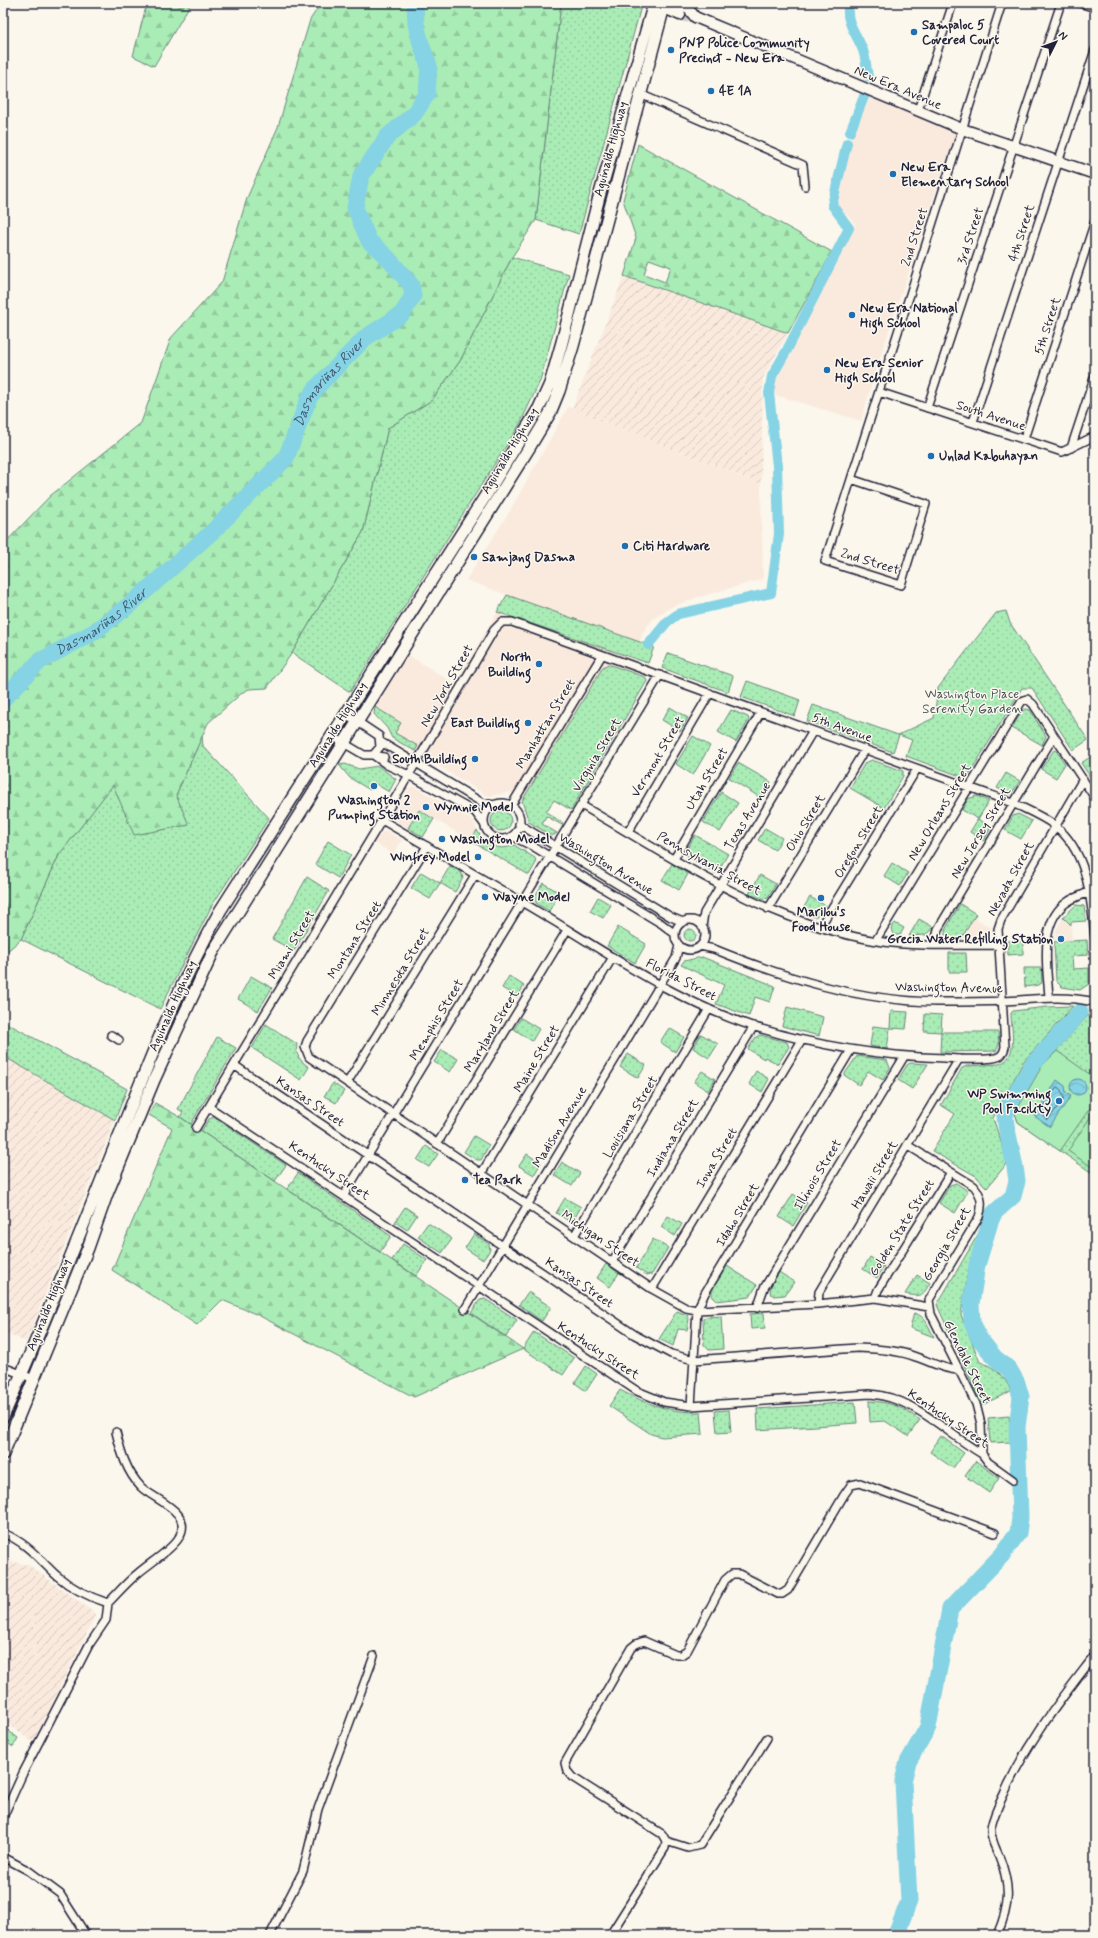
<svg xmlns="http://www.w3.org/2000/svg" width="1098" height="1938" font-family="Mynerve,sans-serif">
<defs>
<pattern id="industrial-furrows" width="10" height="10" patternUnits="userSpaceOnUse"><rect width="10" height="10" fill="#faeade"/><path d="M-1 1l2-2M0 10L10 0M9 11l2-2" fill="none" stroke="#d6c8bf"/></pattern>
<pattern id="green-dots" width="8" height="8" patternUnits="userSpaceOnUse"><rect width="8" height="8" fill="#aaecb6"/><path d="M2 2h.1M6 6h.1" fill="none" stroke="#92ca9d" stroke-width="1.8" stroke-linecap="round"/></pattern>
<pattern id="forest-firs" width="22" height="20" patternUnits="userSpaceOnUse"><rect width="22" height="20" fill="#aaecb6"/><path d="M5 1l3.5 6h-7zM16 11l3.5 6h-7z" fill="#92ca9d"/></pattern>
<pattern id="water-waves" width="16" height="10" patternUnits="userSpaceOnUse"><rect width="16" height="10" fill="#85d3e4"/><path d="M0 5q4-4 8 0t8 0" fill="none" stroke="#73b5c4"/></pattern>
</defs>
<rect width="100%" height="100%" fill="#fbf7ec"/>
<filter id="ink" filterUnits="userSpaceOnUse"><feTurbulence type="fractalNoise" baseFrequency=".025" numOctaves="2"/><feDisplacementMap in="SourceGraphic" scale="8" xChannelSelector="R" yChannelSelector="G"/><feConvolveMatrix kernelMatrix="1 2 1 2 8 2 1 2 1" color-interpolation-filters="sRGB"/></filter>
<g filter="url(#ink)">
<path fill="#faeade" d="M868,97L953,132L955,135L878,363L861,421L772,394L775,377L818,298L836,256L855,224L837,204L852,135Z
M568,407L761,484L763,579L699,597L671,607L653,619L644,630L630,671L546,812L548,813L539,828L529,822L527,812L522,804L523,799L511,792L490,796L486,795L392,738L387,728L374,714L375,707L408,655L455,684L507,595L466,580L508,514Z
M413,786L474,821L477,830L471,841L419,810L408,828L393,820V816L409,788Z
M387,831L402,840L393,854L375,843L382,832Z
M974,917L992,928L989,939H961Z
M1063,917L1071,925L1072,941L1054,942L1056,930Z"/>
<path fill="url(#industrial-furrows)" d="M624,276L788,333L763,378L761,484L572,409Z
M3,1056L115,1120L26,1342L3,1332Z
M3,1560L29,1565L96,1614L33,1742L3,1721Z"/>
<path fill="url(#green-dots)" stroke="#668778" d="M561,3H642L579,234L536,220Z
M512,257L569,274L540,381L520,424L350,692L292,653L363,532L388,428L432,400L460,361Z
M507,595L654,647L648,663L497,612Z
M1006,611L1010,623L1088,740L1073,750L1032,688H1022L968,776L963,777L906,756L912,740L899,735L893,752L807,721L813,705L898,735L934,718L938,688L996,613Z
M668,653L733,676L728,692L662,668Z
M608,664L645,677L647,681L571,810L554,800L546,812L563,823L562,825L546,816L542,824L557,833L552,836L529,822L522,801L603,667Z
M747,681L800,700L795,716L741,697Z
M375,707L401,723L395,733L418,746L415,751L392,738L387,728L374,714Z
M670,707L688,718L680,731L662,720Z
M1026,709L1030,710L1046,736L1042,745L1012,728L1022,711Z
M731,710L748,717L749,720L736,742L718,732Z
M202,736L203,746L269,818L211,907L160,1009L21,939L59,855L113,784L176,795Z
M693,736L710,746L693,775L676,764Z
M1054,750L1057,751L1065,764L1056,778L1041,769Z
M1095,754V784L1081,763Z
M872,760L903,771V776L884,808L850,788L865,763Z
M738,763L771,782L761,798L729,778Z
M345,764L359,769L378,766L396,779L389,792L374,783L370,790L350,778L339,765Z
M1006,773L1020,781L1011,794L997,788Z
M721,792L738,803L720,832L703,822Z
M976,796L989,801L978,819L991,827L984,841L970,832L978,819L962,810L968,799Z
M419,810L434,819L423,837L408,828Z
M491 821a10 10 0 1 1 20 0a10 10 0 1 1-20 0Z
M1018,814L1032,821L1021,839L1005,830L1013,816Z
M765,828L782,838L775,850L758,840Z
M477,830C484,845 499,852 514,845L535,858L536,863L529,875L471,841Z
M695,835L728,854L718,871L715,873L687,856L686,851Z
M328,841L351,855L338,878L315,864Z
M892,863L908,873L900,886L884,876Z
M672,864L688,874L679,890L662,880Z
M450,866L461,872L463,878L455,892L440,883L430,899L411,888L421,872L440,883Z
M760,875L776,884L768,897L763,899L749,894Z
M307,877L329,891L294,951L272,939Z
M543,883L560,893L549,911L536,903L535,896Z
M598,897L611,905L603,918L590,911Z
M810,897L826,906L821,914L815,917L801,912Z
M960,904L976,914L961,939H947L945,935V930Z
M1076,905L1084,906L1086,921L1071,922V925L1063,917Z
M919,919L933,927L926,935L909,936Z
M618,927L646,944L635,963L607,946Z
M684 935a6 6 0 1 1 12 0a6 6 0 1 1-12 0Z
M1087,940L1088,955L1072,956L1073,969L1089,968V984L1080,990L1062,987L1056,981L1054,942Z
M1007,941H1023V954L1008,955Z
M949,953H966L967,972H949Z
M702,957L775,986L770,1002L755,997L749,1016L716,1004L724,985L681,965L684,961Z
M1041,968L1042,983L1038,985L1025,987L1024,968Z
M251,976L272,988L258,1011L238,999Z
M509,976L524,986L517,997L502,988Z
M1073,1006L1024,1061L993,1118L1007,1160L1004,1167L987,1188L976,1176L932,1151L955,1114L941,1105L962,1068L967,1066L999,1064C1019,1058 1011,1030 1011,1013L1013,1011L1047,1007Z
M787,1007L823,1017L819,1036L782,1026Z
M1093,1010H1095V1175L1018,1122L1015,1113L1042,1066Z
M891,1011L908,1012L906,1029L890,1028L887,1049L870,1046L873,1026L890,1028Z
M925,1014L942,1015L941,1032H998L999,1045L996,1051L940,1052L941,1032L924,1031Z
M521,1018L539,1029L532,1041L514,1029Z
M3,1021L127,1089L115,1120L3,1056Z
M266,1024L297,1044C295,1055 300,1061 309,1067L301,1080L252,1048Z
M669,1028L684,1037L675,1052L660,1042Z
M701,1034L718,1044L709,1058L693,1048Z
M760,1035L787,1042L789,1047L778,1064L765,1057L764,1059L748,1049L756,1037Z
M217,1037L236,1048L191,1124L180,1117L183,1112L178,1109Z
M442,1050L458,1059L450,1072L434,1062Z
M628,1054L646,1065L638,1078L620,1067Z
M857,1056L887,1060L890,1068L883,1080L868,1071L859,1085L844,1075Z
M910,1063L928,1064L912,1089L898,1080L907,1065Z
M702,1071L715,1079L708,1091L694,1082Z
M756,1071L769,1079L762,1092L749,1084Z
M333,1083L344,1091L336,1103L324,1096Z
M214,1117L286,1165L275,1181L201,1131L209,1119Z
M474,1136L489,1145L481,1160H477L464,1152Z
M426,1146L438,1154L429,1167L417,1160Z
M527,1154L541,1163L534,1175L519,1166Z
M562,1162L580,1173L572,1186L554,1175Z
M298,1173L391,1236L380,1252L287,1189Z
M956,1183L968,1191L955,1213L939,1203L950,1185Z
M793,1194L807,1203L793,1226L779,1217Z
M565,1198L581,1207L574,1219L569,1221L556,1213Z
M405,1207L417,1215L407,1230L395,1222Z
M668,1216L682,1224L675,1236L661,1227Z
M988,1217L968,1271L961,1315L980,1362C995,1367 1005,1376 1011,1391L982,1405L937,1305Z
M428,1223L452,1239L442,1253L418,1237Z
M474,1234L489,1244L490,1250L483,1260L465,1248Z
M653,1239L668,1248L652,1274L647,1275L636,1268Z
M403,1244L427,1260L416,1276L392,1260Z
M870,1257L884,1266L877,1278L863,1269Z
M606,1264L619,1273L610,1287L597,1278Z
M727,1266L757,1285L750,1297L717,1301L712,1296V1290Z
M779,1272L794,1282L785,1295L774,1296L770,1293L771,1286Z
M917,1275L930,1283C922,1297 921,1297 905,1294Z
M528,1292L551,1307L542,1321L519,1305Z
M485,1299L517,1320L506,1337L471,1313L480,1300Z
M677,1311L687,1315L689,1319L687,1330L678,1329L673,1346L659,1339Z
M764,1313L765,1328L751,1329L750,1314Z
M914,1313C926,1316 928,1326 934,1337L910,1328Z
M721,1316L723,1349L709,1350L704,1345L703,1319L706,1317Z
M534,1332L574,1358L563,1375L523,1349Z
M586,1366L597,1374L586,1391L575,1383Z
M620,1390C646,1404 672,1413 701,1412L703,1434L662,1437L651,1434L609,1406Z
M869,1401C891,1402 902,1407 920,1420L908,1436L885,1421L870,1422Z
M855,1402L857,1423L758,1430L757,1409Z
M729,1410L731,1432L717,1433L715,1411Z
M1009,1416L1011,1442L990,1443L988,1418Z
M941,1436L964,1453L953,1468L930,1452Z
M976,1461L999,1478L989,1493L965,1476Z"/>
<path fill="url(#forest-firs)" stroke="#668778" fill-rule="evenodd" d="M147,3H191L154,66L133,56Z
M321,3H561L536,220L512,257L460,361L432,400L388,428L363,532L292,653L267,688L249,689L243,692L208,723L176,795L189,825L134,835L113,785L59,855L21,939L3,955V545L50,496L141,423L171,338L222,282L247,198L278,127L310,20Z
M638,144L832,252L788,333L624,276L636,238L623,200ZM649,259L671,267L665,282L644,274Z
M155,1103L180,1117L523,1349L414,1397L258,1315L222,1300L197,1325L112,1270L172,1128L149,1115Z
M3,1727L18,1738L13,1747L3,1740Z"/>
<path fill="#aaecb6" stroke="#668778" d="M895,923L904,928L900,935H895L891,929Z
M1057,1051L1095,1078V1101L1060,1151L1018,1122L1015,1113L1042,1066Z
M1095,1110V1169L1068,1151Z"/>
<path fill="url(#water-waves)" stroke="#5d8ca0" d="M1070 1087a8 8 0 1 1 16 0a8 8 0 1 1-16 0Z
M1057,1080L1065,1086L1066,1093L1071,1096L1050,1127L1034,1116Z"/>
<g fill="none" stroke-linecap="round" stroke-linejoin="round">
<path stroke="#4a697f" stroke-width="1" d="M1057,1087L1060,1088L1064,1098L1048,1120L1040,1113Z"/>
<path stroke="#85d3e4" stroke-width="10" d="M849,3C844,21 856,33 862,48C866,56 866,67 868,76
M850,132L865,94
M648,645L667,622L678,614L771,593L779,534L777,466L769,393L772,376L787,350L849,228L832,205L847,143"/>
<g stroke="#85d3e4" stroke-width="17">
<path id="s1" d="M3,699L40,661L94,632L133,602L213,531L286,458L309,398L318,386L365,338L402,314L413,296L411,285L387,257L369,241L355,208L361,176L387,137L414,114L427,94L429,66L421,44L416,24L415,3"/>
<path d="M896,1935L909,1901L903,1781L908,1762L928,1727L950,1609L1002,1555L1018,1533L1020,1518L1017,1427L1021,1397L1017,1383L1009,1369L995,1358L979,1338L972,1322L971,1304L977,1265L990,1222L994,1213L1013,1196L1017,1181L1015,1167L1006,1125L1005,1116L1008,1107L1033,1064L1080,1012"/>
</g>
<path stroke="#d0ccc9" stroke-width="7" stroke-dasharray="7 3.5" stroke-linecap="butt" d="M384,757L391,761"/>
<path stroke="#d0ccc9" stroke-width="10" stroke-dasharray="10 5" stroke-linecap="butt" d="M680,15L689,18"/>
<g stroke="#22223b" stroke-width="10">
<path id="street" d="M1080,3L1095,8
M640,94L803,165L805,186
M918,110L953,3
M879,392L1062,452L1095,436
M927,408L1061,3
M973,422L1095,50
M1024,439L1095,221
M1071,448L1095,375
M851,479L926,504L901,585L825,561L933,222L1002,3
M346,714L379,736L380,747L373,755
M332,736L364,755H373L384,757
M381,742L481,802L494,805
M373,755L387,765L409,775L475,812L484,824
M484 821a18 18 0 1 1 36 0a18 18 0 1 1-36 0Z
M581,805C675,859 767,923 877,941C917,947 958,945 998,945
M511,806L602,655
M382,820C440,854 499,888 557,923C620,962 684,1004 755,1027C817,1046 880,1056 945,1058C955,1059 993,1061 1000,1056C1003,1054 1004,1051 1005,1047L998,929L1001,920L1083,779
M519,824L671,917L683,922
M628,832L710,693
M512,836L534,847L662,924L675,934
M427,846L307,1041L305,1047L309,1057L652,1289L686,1308L697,1310L818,1304L875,1298L929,1307
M674,859L761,712
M768,909L865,749
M675 935a15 15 0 1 1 30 0a15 15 0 1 1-30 0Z
M702,927L704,913L813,731
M820,927L917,769
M876,940L1022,701L1027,699L1033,704L1095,798
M935,944L938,929L1054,736
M700,946L714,949C785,978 859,1001 937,1002C959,1002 982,1002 1004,1001C1038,999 1061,995 1095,1002
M1049,997C1047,967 1038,920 1069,901C1075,897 1083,895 1089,892
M111,1035L119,1040
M234,1065L635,1335L671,1354L694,1360L857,1348C877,1349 898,1350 916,1357C932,1362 941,1369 958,1370
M347,1083L475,875
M209,1107L637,1391L664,1402L691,1406L870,1394C914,1397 946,1433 982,1454L988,1462L1013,1480
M196,1128L409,775L494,630L502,622H512L1013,803C1027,810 1042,816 1054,825C1088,851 1091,899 1095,938
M437,1144L567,930
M907,1145L974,1186C982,1196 983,1205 979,1217L929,1300L931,1314L976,1404L981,1424L982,1454
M481,1174L613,957
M344,1195L660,675
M574,1236L709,1009
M612,1262L754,1026
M652,1289L802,1040
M875,1298L878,1290L951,1172
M818,1304L819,1292L959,1059
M757,1308L764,1288L904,1057
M465,1309L676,958L679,945
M3,1369H8L34,1379
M691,1406L697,1310L705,1293L851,1050
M3,1533C27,1543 38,1558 56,1575C71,1588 89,1597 108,1603L106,1620L89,1645L23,1773L3,1817
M108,1603C117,1594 126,1583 136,1575C148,1564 169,1552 178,1539C196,1512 154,1500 141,1487C126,1471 121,1452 116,1432
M666,1841L688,1848L700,1845L767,1738
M3,1857L29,1871L60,1894L86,1935
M270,1935L303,1871L318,1809L374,1656
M610,1935L665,1848L666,1841L662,1834L572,1777L567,1771L565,1763L631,1648L636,1644L644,1641L676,1655H681L687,1651L725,1580L732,1574H739L778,1594H782L788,1590L844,1495L851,1485L860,1483L995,1533
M997,1935C1010,1906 1011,1886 999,1856C995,1847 990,1838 991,1828C993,1816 999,1804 1004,1794C1028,1740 1060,1701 1095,1655"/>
</g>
<g stroke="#22223b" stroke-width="13">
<path id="secondary" d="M670,3L683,8
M664,8L680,15
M691,12L695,17L962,129L1095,174"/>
</g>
<g stroke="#22223b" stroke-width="14">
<path id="primary" d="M3,1417C42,1328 79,1237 115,1146C147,1067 178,986 220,911L486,495L539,408L550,384L562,342L599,197L654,3
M3,1454L88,1248L107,1194L154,1080L213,952L529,448L550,413L559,391L573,346L665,3"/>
</g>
<use href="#street" stroke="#fbf7ec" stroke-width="7"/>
<use href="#secondary" stroke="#fbf7ec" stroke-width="10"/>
<use href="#primary" stroke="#fbf7ec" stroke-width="11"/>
</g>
</g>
<g fill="#1f6fb2" stroke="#fbf7ec" stroke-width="1.5">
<circle cx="914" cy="32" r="4"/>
<circle cx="671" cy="50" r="4"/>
<circle cx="711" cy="91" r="4"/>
<circle cx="893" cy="174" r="4"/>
<circle cx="852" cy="315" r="4"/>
<circle cx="827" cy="370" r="4"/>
<circle cx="931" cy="456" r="4"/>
<circle cx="625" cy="546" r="4"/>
<circle cx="474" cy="557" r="4"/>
<circle cx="539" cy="664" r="4"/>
<circle cx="528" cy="723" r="4"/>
<circle cx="475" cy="759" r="4"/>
<circle cx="374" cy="786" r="4"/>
<circle cx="426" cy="807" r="4"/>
<circle cx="442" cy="839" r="4"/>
<circle cx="478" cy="857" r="4"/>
<circle cx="485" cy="897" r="4"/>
<circle cx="821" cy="898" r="4"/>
<circle cx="1061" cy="939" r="4"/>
<circle cx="1059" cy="1101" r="4"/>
<circle cx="465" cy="1180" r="4"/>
</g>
<g text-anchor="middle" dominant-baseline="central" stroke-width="3" stroke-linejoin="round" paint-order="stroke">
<g font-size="13" font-weight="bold" fill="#22223b" stroke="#fbf7ec" text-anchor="start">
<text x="922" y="25">Sampaloc 5<tspan x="922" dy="15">Covered Court</tspan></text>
<text x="679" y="43">PNP Police Community<tspan x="679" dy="15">Precinct - New Era</tspan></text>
<text x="719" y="91">4E 1A</text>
<text x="901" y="167">New Era<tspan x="901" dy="15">Elementary School</tspan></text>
<text x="860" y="308">New Era National<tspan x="860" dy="15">High School</tspan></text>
<text x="835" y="363">New Era Senior<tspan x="835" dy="15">High School</tspan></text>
<text x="939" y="456">Unlad Kabuhayan</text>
<text x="633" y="546">Citi Hardware</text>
<text x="482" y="557">Samjang Dasma</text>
<text x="531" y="657" text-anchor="end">North<tspan x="531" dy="15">Building</tspan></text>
<text x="520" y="723" text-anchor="end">East Building</text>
<text x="467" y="759" text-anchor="end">South Building</text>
<text x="374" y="800" text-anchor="middle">Washington 2<tspan x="374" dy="15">Pumping Station</tspan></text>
<text x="434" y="807">Wynnie Model</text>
<text x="450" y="839">Washington Model</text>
<text x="470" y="857" text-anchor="end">Winfrey Model</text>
<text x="493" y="897">Wayne Model</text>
<text x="821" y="912" text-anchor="middle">Marilou's<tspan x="821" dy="15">Food House</tspan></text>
<text x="1053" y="939" text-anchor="end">Grecia Water Refilling Station</text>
<text x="1051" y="1094" text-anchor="end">WP Swimming<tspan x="1051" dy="15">Pool Facility</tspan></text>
<text x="473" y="1180">Tea Park</text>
</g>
<g font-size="13" fill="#22223b" stroke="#fbf7ec">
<text transform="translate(898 88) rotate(23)">New Era Avenue</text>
<text transform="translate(611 149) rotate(-75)">Aguinaldo Highway</text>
<text transform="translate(1022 233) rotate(-72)">4th Street</text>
<text transform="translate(971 236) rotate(-72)">3rd Street</text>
<text transform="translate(915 237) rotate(-72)">2nd Street</text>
<text transform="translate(1048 326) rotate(-72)">5th Street</text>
<text transform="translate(991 416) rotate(18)">South Avenue</text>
<text transform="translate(510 451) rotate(-59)">Aguinaldo Highway</text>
<text transform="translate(870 562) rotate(17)">2nd Street</text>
<text transform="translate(447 686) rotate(-60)">New York Street</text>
<text transform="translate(546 724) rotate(-59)">Manhattan Street</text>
<text transform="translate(338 725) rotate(-58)">Aguinaldo Highway</text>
<text transform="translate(842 728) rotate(20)">5th Avenue</text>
<text transform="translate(597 755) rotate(-59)">Virginia Street</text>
<text transform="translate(658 757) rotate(-59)">Vermont Street</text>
<text transform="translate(707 779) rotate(-59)">Utah Street</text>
<text transform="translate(940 812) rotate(-59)">New Orleans Street</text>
<text transform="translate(748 816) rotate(-59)">Texas Avenue</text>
<text transform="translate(806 823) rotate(-59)">Ohio Street</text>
<text transform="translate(981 833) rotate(-59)">New Jersey Street</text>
<text transform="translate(859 842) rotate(-59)">Oregon Street</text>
<text transform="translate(606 864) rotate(31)">Washington Avenue</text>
<text transform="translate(709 864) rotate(29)">Pennsylvania Street</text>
<text transform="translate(1011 879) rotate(-61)">Nevada Street</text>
<text transform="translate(355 940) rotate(-58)">Montana Street</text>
<text transform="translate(292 945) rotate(-59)">Miami Street</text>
<text transform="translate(401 972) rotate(-59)">Minnesota Street</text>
<text transform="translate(681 980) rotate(27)">Florida Street</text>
<text transform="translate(949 988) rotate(1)">Washington Avenue</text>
<text transform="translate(173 1006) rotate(-66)">Aguinaldo Highway</text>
<text transform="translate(437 1020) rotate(-59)">Memphis Street</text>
<text transform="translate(492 1031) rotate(-59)">Maryland Street</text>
<text transform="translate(537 1059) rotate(-59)">Maine Street</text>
<text transform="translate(310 1102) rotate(34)">Kansas Street</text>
<text transform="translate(631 1117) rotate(-59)">Louisiana Street</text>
<text transform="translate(560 1127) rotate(-59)">Madison Avenue</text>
<text transform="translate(673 1138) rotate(-59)">Indiana Street</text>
<text transform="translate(717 1158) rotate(-59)">Iowa Street</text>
<text transform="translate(329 1171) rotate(34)">Kentucky Street</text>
<text transform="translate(818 1175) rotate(-59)">Illinois Street</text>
<text transform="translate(875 1175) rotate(-59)">Hawaii Street</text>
<text transform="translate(738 1215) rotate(-59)">Idaho Street</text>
<text transform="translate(902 1228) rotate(-58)">Golden State Street</text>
<text transform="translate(600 1239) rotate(34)">Michigan Street</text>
<text transform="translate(947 1244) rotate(-60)">Georgia Street</text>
<text transform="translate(579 1283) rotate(34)">Kansas Street</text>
<text transform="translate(49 1305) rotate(-68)">Aguinaldo Highway</text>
<text transform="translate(598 1351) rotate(33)">Kentucky Street</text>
<text transform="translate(967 1362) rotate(64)">Glendale Street</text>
<text transform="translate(948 1419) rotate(34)">Kentucky Street</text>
</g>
<g font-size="13" fill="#44545a" stroke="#fbf7ec">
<text x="972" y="694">Washington Place<tspan x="972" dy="15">Serenity Garden</tspan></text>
</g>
<g font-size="14" font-style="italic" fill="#40576e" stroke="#fbf7ec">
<text stroke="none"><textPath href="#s1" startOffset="462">Dasmariñas River</textPath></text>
<text stroke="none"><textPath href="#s1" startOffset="126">Dasmariñas River</textPath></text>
</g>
</g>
<rect width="1098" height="1938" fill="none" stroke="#fbf7ec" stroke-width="16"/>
<rect x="8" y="8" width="1082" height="1922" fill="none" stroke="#22223b" stroke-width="1.5" filter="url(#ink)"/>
<g transform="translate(1056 42) rotate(48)" stroke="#fbf7ec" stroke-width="3" paint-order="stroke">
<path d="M0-3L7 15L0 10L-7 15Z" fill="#22223b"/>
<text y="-6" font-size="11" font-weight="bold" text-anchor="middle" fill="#22223b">N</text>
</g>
</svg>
